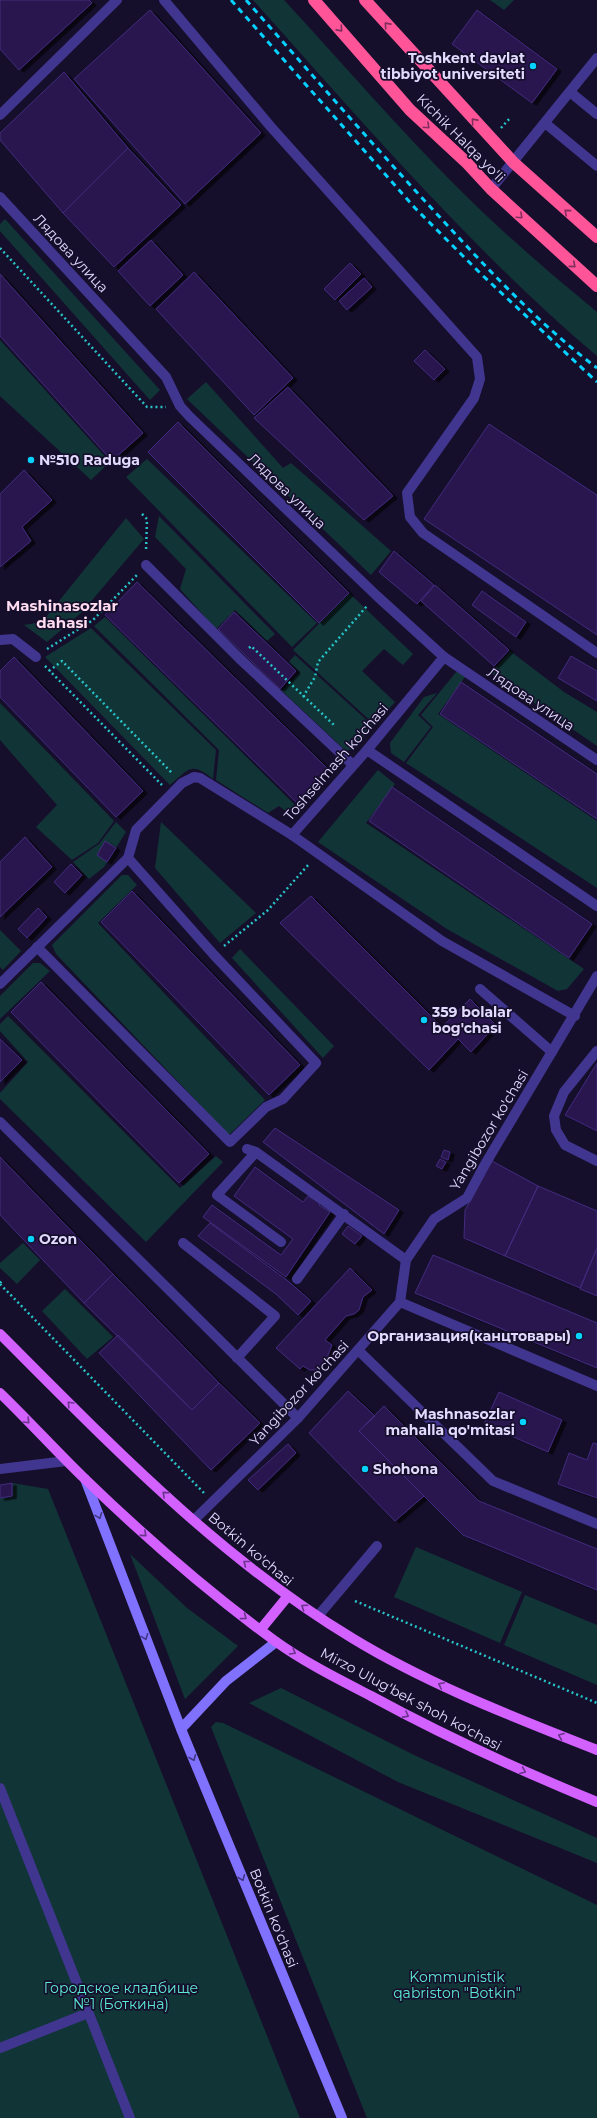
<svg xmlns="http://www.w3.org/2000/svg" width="597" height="2118" font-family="Montserrat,sans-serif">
<defs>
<filter id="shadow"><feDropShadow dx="4.5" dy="2.5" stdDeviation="0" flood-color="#0009"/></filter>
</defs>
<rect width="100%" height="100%" fill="#160f2c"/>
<path fill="#113537" d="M253,0H284C343,64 400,130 461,191C504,234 550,273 597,312V356C471,249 363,123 253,0Z
M490,0H514L504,10Z
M5,219L160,390L150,400L0,231V224Z
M0,340L110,462L91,480L0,396Z
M206,382L283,468L291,463L391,551L371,575L187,399Z
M147,459L317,623L292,647L126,477Z
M159,516L275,634L267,641L235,610L216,629L180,589L186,569L155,537Z
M126,518L144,539L82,612L47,642L24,625L42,622Z
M349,593L413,654L403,665L384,649L362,671L395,702L375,725L293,650Z
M105,617L295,805L287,812L279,806L268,813L216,780L219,750L94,626Z
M91,628L216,750L213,779C191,762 190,768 170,785L45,657Z
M510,651L564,692L597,712V746L491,673Z
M295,655L373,726L352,750H345L282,691L300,672L289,662Z
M457,671L465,677L438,714L597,821V888L406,763L433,727L421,715Z
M437,693L418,715L431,727L404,762L391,753L390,743L424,697Z
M0,703L114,821L98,843L72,860L36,827L57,805L0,740Z
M378,770L395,784L366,823L584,969L567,989L558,991L447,929L318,842Z
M116,822L126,832L104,867L89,879L73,862L99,844Z
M161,822L256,913L220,943L155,868Z
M122,875H128L137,885L98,923L265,1100L229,1135L56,954L52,945Z
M0,930L21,951L3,970L0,967Z
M240,949L334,1046L323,1058L232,958Z
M33,963H40L50,971L0,1019V996Z
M8,1016L180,1188L216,1156L223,1162L146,1242L0,1099V1093L28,1062L0,1031V1024Z
M23,1243L40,1260L17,1284L0,1268V1263Z
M65,1289L113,1337L87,1359L42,1311Z
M12,1483L48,1489L300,2118H0V1498L12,1496Z
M416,1547L522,1592L500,1643L394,1597Z
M130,1554L187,1608L238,1646L185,1699Z
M525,1595L597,1625V1685L504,1645Z
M281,1688L416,1756L597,1838V1863L398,1782L249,1703Z
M216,1722L223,1723L597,1905V2118H367L211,1727Z"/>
<path fill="#29194f" stroke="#412a7d" filter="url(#shadow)" d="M0,0H89L92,3L19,70L0,49Z
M150,10L261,133L185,204L74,79Z
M477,10L557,69L532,103L452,44Z
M64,72L128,148L63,213L0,140V133Z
M128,148L181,205L114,267L63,213Z
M151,240L183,275L150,306L118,271Z
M350,263L361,274L335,300L324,289Z
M194,272L293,378L254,415L156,309Z
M0,274L143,433L112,461L0,336Z
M364,278L372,287L347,310L339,301Z
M425,350L445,369L434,380L414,361Z
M288,387L393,496L364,520L254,418Z
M178,422L349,593L319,623L148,452Z
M489,424L597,495V635L424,519Z
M24,470L52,500L22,527L31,541L0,567V494Z
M394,551L434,585L417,604L379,572Z
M137,582L329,770L297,803L105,615Z
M435,585L509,650L494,666L421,601Z
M482,591L526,622L516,637L472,605Z
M234,612L296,671L280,689L218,629Z
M571,656L597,671V701L558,678Z
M14,657L143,791L116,817L0,697V671Z
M461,682L597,774V819L440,714Z
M392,787L592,924L569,958L369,821Z
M25,837L52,867L0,917V862Z
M105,841L116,848L107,862L97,855Z
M71,864L82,875L65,893L54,882Z
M132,891L300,1065L269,1095L101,922Z
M311,896L442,1027L470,999L496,1025L471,1052L458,1039L429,1070L280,923Z
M38,908L47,917L27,938L18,929Z
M41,982L209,1154L179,1183L11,1012Z
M0,1039L22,1060L0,1082Z
M597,1063V1131L565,1115Z
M275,1128L399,1210L384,1234L263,1142Z
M444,1150L450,1152L448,1160L441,1157Z
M0,1157L113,1274L84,1303L0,1215Z
M440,1159L446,1162L442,1169L436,1166Z
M492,1161L538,1186L505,1256L464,1238L465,1210Z
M255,1167L303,1202L308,1196L321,1203L319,1205L330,1212L286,1277L203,1217L212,1205L281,1255L293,1239L234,1196Z
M538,1186L597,1211V1248L580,1288L505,1256Z
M210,1223L288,1281L311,1301L298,1315L276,1294L198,1236Z
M348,1226L362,1236L355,1244L342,1234Z
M597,1248V1296L580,1289Z
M433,1255L597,1323V1368L415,1293Z
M350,1268L372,1290L363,1297L359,1310L354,1314L346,1316L325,1340L332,1345L324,1365L316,1370H310L303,1366L300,1369L276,1348Z
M113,1274L219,1383L192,1410L84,1303Z
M118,1335L192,1410L219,1383L260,1423L211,1470L99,1353Z
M348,1391L375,1416L359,1431L424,1496L395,1521L309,1433Z
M499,1392L562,1420L548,1452L484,1424Z
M384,1406L479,1501L597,1549V1590L463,1535L359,1431Z
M593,1443L597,1444V1498L558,1484L569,1453L587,1460Z
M288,1444L296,1453L258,1490L248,1480Z
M12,1483V1496L0,1498V1485Z"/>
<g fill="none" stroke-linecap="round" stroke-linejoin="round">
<path stroke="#26c3c7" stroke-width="2.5" stroke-dasharray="2 3" stroke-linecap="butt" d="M501,128L510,118
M0,248L147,407H166
M142,514L147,519L146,551
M249,648L251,646L334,725
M47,649L93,620L137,575
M45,666L162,785
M49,671L62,661L172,773
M303,697L315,677L318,662L367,606
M224,946L268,910L309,864
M0,1283L3,1280
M0,1284L204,1493
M355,1601L597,1703"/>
<path stroke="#41368f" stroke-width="10" d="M164,0L271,127L477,357L480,379L474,398L407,493L410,517L423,533L597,653
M570,92L597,114
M0,115L117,0
M545,123L597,166
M0,197L166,377L180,406L189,416L377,596L444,657L597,760
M146,565L240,659L353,765
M0,640L13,639L36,657
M367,750L597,906
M292,835L442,941L575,1016
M37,947L230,1142L266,1107L283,1099L316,1063L214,955L128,858
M480,989L552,1052
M597,1051L564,1092L554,1116L556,1130L565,1145L597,1161
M0,1122L298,1418
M247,1149L256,1152L406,1260
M256,1152L217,1195L281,1242
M183,1243L275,1316L237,1358
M297,1279L344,1214
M400,1302L597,1386
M358,1350L493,1481L597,1524
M0,1469L66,1461
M318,1616L377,1546
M0,1788L130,2118
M0,2048L88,2013"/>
<path stroke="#41368f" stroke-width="10" d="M491,189L597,58
M0,984L128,858L136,830L182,783L194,777L200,778L292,835L367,750L444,657
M194,1520L298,1418L400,1302L406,1260L434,1219L467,1198L484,1166L597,976"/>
<path stroke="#8171ff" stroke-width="10" d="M85,1479L181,1729L342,2118
M181,1729L226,1681L276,1642"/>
<path stroke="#d261ff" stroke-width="10" d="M0,1334C109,1443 219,1558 352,1638C429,1685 514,1717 597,1750
M0,1393C29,1421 56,1451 85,1479C145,1537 208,1592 275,1641C304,1662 340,1680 371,1696C446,1737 519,1770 597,1802
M261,1629L288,1596"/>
<path stroke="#ff5598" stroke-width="12" d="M314,0L410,110L466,162L491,189L597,286
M365,0L514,163L597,237"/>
<path stroke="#06d1ff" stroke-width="3" stroke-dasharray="6 5" stroke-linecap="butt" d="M231,0L415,208L480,273L597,382
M246,0C313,76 379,152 448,226C494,276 543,327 597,368"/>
</g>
<defs><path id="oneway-chevron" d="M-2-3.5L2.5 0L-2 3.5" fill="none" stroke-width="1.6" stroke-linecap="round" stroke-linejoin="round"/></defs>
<g stroke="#7f2e5d">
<use href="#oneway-chevron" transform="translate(387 25) rotate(-132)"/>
<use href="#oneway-chevron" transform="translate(340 29) rotate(48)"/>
<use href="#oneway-chevron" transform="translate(474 121) rotate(-132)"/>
<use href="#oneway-chevron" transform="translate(427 126) rotate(43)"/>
<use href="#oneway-chevron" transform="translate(567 212) rotate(-139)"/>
<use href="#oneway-chevron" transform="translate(520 216) rotate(43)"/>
<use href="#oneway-chevron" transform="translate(573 265) rotate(41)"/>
</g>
<g stroke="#6b348b">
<use href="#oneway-chevron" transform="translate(70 1404) rotate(-135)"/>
<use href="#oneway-chevron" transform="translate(27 1421) rotate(46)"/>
<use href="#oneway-chevron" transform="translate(165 1494) rotate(-138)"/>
<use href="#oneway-chevron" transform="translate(144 1534) rotate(41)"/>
<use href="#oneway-chevron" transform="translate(246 1563) rotate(-142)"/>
<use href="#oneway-chevron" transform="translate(304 1607) rotate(-145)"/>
<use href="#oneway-chevron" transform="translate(244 1617) rotate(37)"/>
<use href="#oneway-chevron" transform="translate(293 1652) rotate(30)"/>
<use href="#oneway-chevron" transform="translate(441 1685) rotate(-154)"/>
<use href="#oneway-chevron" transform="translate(406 1715) rotate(28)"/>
<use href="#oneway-chevron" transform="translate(561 1736) rotate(-158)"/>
<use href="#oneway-chevron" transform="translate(523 1771) rotate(23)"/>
</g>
<g stroke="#413680">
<use href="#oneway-chevron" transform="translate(99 1516) rotate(69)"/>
<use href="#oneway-chevron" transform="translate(145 1637) rotate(69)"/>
<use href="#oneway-chevron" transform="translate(193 1758) rotate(68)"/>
<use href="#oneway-chevron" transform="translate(242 1878) rotate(68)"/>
</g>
<g fill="#06d1ff" stroke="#160f2c" stroke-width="1.5">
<circle cx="533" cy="66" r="4"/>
<circle cx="31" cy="460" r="4"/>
<circle cx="424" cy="1020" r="4"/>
<circle cx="31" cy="1239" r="4"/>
<circle cx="579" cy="1336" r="4"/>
<circle cx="523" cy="1422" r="4"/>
<circle cx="365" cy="1469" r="4"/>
</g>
<g text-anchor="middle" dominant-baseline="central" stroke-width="3.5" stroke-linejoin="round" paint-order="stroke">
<g font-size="14" font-weight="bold" fill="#e2daff" stroke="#160f2c" text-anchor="start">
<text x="525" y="58" text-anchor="end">Toshkent davlat<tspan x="525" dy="16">tibbiyot universiteti</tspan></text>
<text x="39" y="460">№510 Raduga</text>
<text x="432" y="1012">359 bolalar<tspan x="432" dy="16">bog'chasi</tspan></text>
<text x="39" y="1239">Ozon</text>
<text x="571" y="1336" text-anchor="end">Организация(канцтовары)</text>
<text x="515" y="1414" text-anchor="end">Mashnasozlar<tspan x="515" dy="16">mahalla qo'mitasi</tspan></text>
<text x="373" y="1469">Shohona</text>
</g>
<g font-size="14" fill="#e2daff" stroke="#160f2c">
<text transform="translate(461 138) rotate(45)">Kichik Halqa yo'li</text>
<text transform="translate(71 253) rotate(47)">Лядова улица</text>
<text transform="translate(287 491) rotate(44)">Лядова улица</text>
<text transform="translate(531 699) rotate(34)">Лядова улица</text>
<text transform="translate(336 762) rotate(-49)">Toshselmash ko'chasi</text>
<text transform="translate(489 1130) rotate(-59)">Yangibozor ko'chasi</text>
<text transform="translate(299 1393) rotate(-47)">Yangibozor ko'chasi</text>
<text transform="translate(251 1549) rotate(40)">Botkin ko'chasi</text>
<text transform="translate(411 1699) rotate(28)">Mirzo Ulug'bek shoh ko'chasi</text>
<text transform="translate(274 1918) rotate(68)">Botkin ko'chasi</text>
</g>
<g font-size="14" fill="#5bead3" stroke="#160f2c">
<text x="457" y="1977">Kommunistik<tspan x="457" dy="16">qabriston "Botkin"</tspan></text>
<text x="121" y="1988">Городское кладбище<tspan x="121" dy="16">№1 (Боткина)</tspan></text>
</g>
<g font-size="15" font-weight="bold" fill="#ffdcef" stroke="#160f2c">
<text x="62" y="605">Mashinasozlar<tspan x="62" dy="17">dahasi</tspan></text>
</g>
</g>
</svg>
